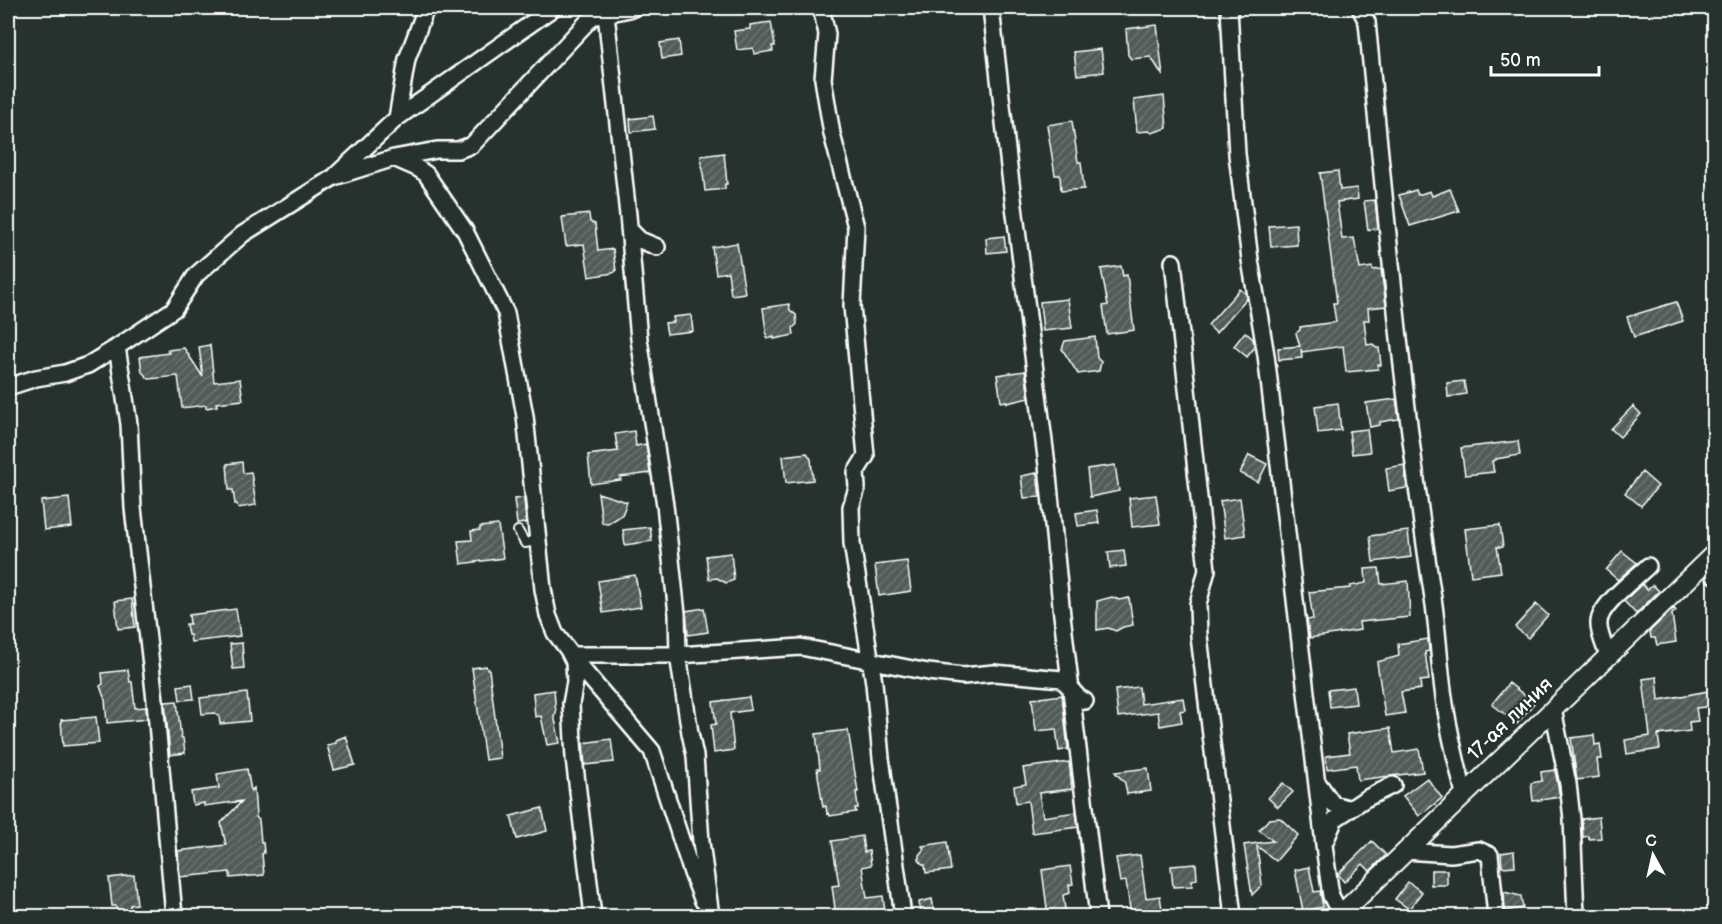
<svg xmlns="http://www.w3.org/2000/svg" width="1722" height="924" font-family="'Balsamiq Sans',sans-serif">
<defs>
<pattern id="building-hatch" width="6" height="6" patternUnits="userSpaceOnUse" patternTransform="scale(1.5)"><rect width="6" height="6" fill="#515c57"/><path d="M-1 1l2-2M0 6l6-6M5 7l2-2" fill="none" stroke="#6b7470"/></pattern>
</defs>
<rect width="100%" height="100%" fill="#26332d"/>
<filter id="ink" filterUnits="userSpaceOnUse"><feTurbulence type="fractalNoise" baseFrequency=".0167" numOctaves="2"/><feDisplacementMap in="SourceGraphic" scale="12" xChannelSelector="R" yChannelSelector="G"/><feConvolveMatrix kernelMatrix="1 2 1 2 8 2 1 2 1" color-interpolation-filters="sRGB"/></filter>
<g filter="url(#ink)">
<path fill="url(#building-hatch)" stroke="#fff" stroke-width="1.5" d="M771,22L775,46H772L773,51L754,54L753,48L737,50L734,31L750,29V25Z
M1157,25L1163,76L1151,57L1131,59L1128,55L1126,29Z
M679,40L681,56L662,59L660,43Z
M1101,49L1104,72L1077,75L1074,52Z
M1164,96L1167,128L1152,133L1149,131L1137,132L1134,100Z
M653,116L655,129L631,132L630,119Z
M1072,121L1078,162H1081L1084,189L1061,191L1060,175H1055L1047,125Z
M724,153L727,184H725V189L705,191L701,156Z
M1338,171L1340,190L1357,188L1358,199L1337,202L1342,239L1354,238L1360,269L1372,267L1373,270L1381,269L1386,306L1368,308L1369,320H1364L1367,345L1373,344L1376,348H1379L1381,365H1378V369L1346,372L1343,346L1302,352L1301,349L1302,358L1279,360L1278,348L1300,346L1296,333L1300,330V327L1336,322L1333,303H1337L1320,173Z
M1450,189L1459,211L1410,226L1399,195L1416,190L1418,195L1430,191L1432,196Z
M1375,200L1378,228L1368,230L1364,201Z
M589,214L590,222L595,224L598,251L613,249L616,271L613,273L589,277L584,244L566,246L562,217Z
M1296,224L1297,245L1271,247L1269,226Z
M1004,236L1006,251L987,253L986,238Z
M737,243L745,293L731,295L728,272L716,274L712,247Z
M1121,266L1123,276L1127,275L1134,330L1107,334L1103,306L1108,305L1101,269Z
M1240,289L1246,294L1247,298L1216,333L1208,325Z
M1068,299L1072,328L1043,331L1040,302Z
M1676,302L1683,321L1634,337L1627,317Z
M789,304L790,310L796,315L797,324L793,328L794,335L774,339V337L767,339L763,308Z
M691,315L693,331L667,334L665,323L674,322L673,317Z
M1245,332L1253,339L1255,347L1247,357L1234,346Z
M1095,337L1097,358L1101,362L1099,371L1078,374L1062,349L1065,341Z
M210,345L214,382L240,379L243,400L216,403L217,406L206,408V405L182,408L178,376L149,379L142,372L140,357L169,353L167,350L184,348L203,377L199,347Z
M1025,371L1029,398L1007,403V401L1001,402L997,375Z
M1464,381L1466,394L1448,397L1447,383Z
M1396,399L1399,419L1380,422V425L1370,427L1366,403Z
M1338,403L1341,430L1318,433L1315,406Z
M1633,406L1641,414L1620,437L1611,429Z
M1367,429L1370,452L1352,454L1349,431Z
M634,431L636,446L646,444L650,473L620,477L621,480L591,484L588,455L618,451L615,434Z
M1518,441L1520,455L1496,459V460L1492,461L1494,472L1465,475L1461,448Z
M807,453L811,459L813,480L786,483L783,456Z
M1249,455L1267,464L1258,482L1240,473Z
M242,462L243,473L251,472L256,505L238,508L237,504H235L233,490H229L227,464Z
M1115,465L1119,491L1090,497L1087,469Z
M1404,465L1407,488L1389,491L1386,468Z
M1642,472L1658,486L1641,506L1625,493Z
M1037,473L1040,497L1024,498L1021,476Z
M598,493L627,502L622,515L608,524L602,523Z
M1156,495L1160,524L1132,527L1129,498Z
M69,498L72,527L44,530L41,501Z
M524,498L526,523L517,524L514,499Z
M1240,498L1245,535L1225,538L1220,501Z
M1097,510L1099,523L1078,526L1076,513Z
M498,525L503,558L461,564L458,541L472,540L471,531L480,530V527Z
M1500,525L1503,547H1497L1501,572L1471,576L1465,529Z
M650,527L652,541L625,545L623,530Z
M1408,531L1411,557L1373,562L1370,536Z
M1124,550L1126,566L1110,568L1108,552Z
M1622,551L1637,563L1618,580L1606,570Z
M731,553L734,580L726,583L717,578L709,579L706,556Z
M907,561L911,591L879,596L875,565Z
M1379,568L1381,584L1408,581L1410,617L1359,622L1360,630L1310,638L1307,620L1313,619L1309,592L1350,588V586L1366,583L1365,569Z
M635,575L641,607L603,613L598,581Z
M1642,584L1647,590L1653,585L1659,591L1636,614L1624,601Z
M1112,597L1119,600L1129,598L1133,625L1123,627L1116,631L1108,628L1097,630V601Z
M132,599L135,627L118,629L115,601Z
M1536,604L1548,615L1528,638L1515,627Z
M704,608L708,632L688,635L686,611Z
M1674,608L1676,611L1672,614L1676,642L1657,645L1655,638H1651L1650,631Z
M236,609L240,636L191,642L190,635H188L186,624H190L189,615Z
M1428,639L1429,651L1425,652L1429,680L1420,681L1421,689L1401,692L1405,713L1385,716L1377,662L1399,656L1398,644Z
M242,643L244,668L233,669L230,644Z
M486,666L487,669H489L500,758L485,760L472,668Z
M128,670L130,682H132L135,708L146,707L147,719L107,723L105,700L100,686L103,684L102,673Z
M1657,677L1659,700L1714,690V706L1696,708L1698,721L1689,722L1690,731L1658,735L1660,749L1627,754L1625,740L1650,736L1643,679Z
M1509,683L1534,703L1517,724L1492,704Z
M192,684L194,699L180,700L178,686Z
M1139,687L1141,704L1183,698L1185,710L1180,711L1182,722L1160,726L1158,712L1118,717L1115,690Z
M1354,687L1356,704L1330,707L1328,690Z
M554,690L556,714L554,715L560,743L547,745L541,716L535,717L533,693Z
M247,693L250,721L220,724L219,716L215,713L202,714L200,698Z
M1062,695L1068,749L1059,751L1056,729L1036,731L1032,699Z
M749,697L751,710L730,713L734,750L714,753L711,725L716,724L713,702Z
M177,701L181,738H183L185,753L170,755L165,702Z
M96,717L99,743L63,746L61,720Z
M1390,728L1394,753L1419,749L1423,772L1358,780L1356,765L1327,769L1326,756L1350,753L1347,734Z
M848,730L858,792H856L858,808H855L856,812L830,816L829,813L827,814L826,806L823,807L817,769H820L816,734Z
M1594,735L1595,745L1600,744L1602,759H1597L1599,777L1577,780L1571,738Z
M346,736L355,765L334,770L327,745L336,743V740Z
M611,739L614,762L585,765L583,743Z
M1069,762L1072,789L1039,793L1043,817L1076,812L1078,827L1032,833L1028,801L1016,803L1014,786L1026,784L1023,768Z
M1148,768L1151,791L1127,794L1125,783L1115,772Z
M247,769L251,791L254,788L256,817L259,820L261,842H263L264,853L262,854L264,875L230,878V872L180,877L178,851L226,845L221,823L242,801L204,806V803L193,805L191,792L219,788L217,774Z
M1555,770L1560,797L1533,801L1531,783L1542,781L1541,772Z
M1427,778L1442,798L1419,816L1403,796Z
M1283,783L1293,792L1278,807L1268,798Z
M542,808L547,831L517,839L511,816Z
M1599,817L1601,838L1589,839L1588,836L1583,837L1582,819Z
M1280,818L1298,835L1276,861L1257,846L1262,885L1252,895L1244,845L1273,841L1259,830L1269,819Z
M862,836L864,852L869,851L871,865L862,867L867,898L883,896L885,912H880L881,915L864,916H836L832,886L839,885L832,841Z
M1372,841L1386,855L1370,871L1363,864L1344,882L1338,874Z
M947,842L951,870L926,873L925,865L921,863L919,859V855L924,849L922,846Z
M1514,851L1515,866L1502,867L1501,853Z
M1140,855L1146,898L1160,896L1163,916H1131L1126,881L1120,882L1116,858Z
M1196,864L1197,879L1192,880V886L1173,887L1171,866Z
M1070,866L1073,884L1069,885L1070,893L1063,895L1066,916H1048L1042,870Z
M1309,867L1314,892L1320,891L1323,907L1303,911L1295,870Z
M1431,870H1447V885H1431Z
M134,875L137,904L130,905L131,916H118L116,906H112L109,878Z
M1408,882L1422,892L1409,909L1395,899Z
M1504,892L1521,896L1523,908L1505,911Z
M932,899L935,916H921L919,902Z"/>
<g fill="none" stroke-linecap="round" stroke-linejoin="round">
<g stroke="#fff" stroke-width="12">
<path id="service" d="M518,531L525,543L537,541"/>
</g>
<g stroke="#fff" stroke-width="20">
<path id="minor" d="M602,8L606,14L628,215L639,339L665,505L677,614L678,655L690,733L695,756L701,842L711,916
M821,8L827,34L823,79L832,134L856,227L852,306L866,456L856,472L857,488L851,507L852,543L874,683L881,758L903,916
M991,8L1009,167L1047,465L1062,615L1098,916
M1229,8L1237,154L1250,260L1266,355L1325,853L1331,896L1341,915
M1360,8L1367,22C1386,214 1403,406 1433,598C1438,630 1439,664 1444,697C1448,730 1457,762 1464,794
M397,118L553,8
M394,158L417,168L426,174L465,231L506,313L525,416L543,589L548,615L555,633L568,650L574,662L575,682L571,704L574,758L593,916
M336,175L397,118L407,59L426,8
M629,229L640,240L657,247
M1173,262L1207,570L1198,604L1199,636L1233,916
M117,347L129,424L133,508L155,700L174,916
M8,387L36,378L65,373L88,365L117,347L174,309L196,275L243,234L334,177L394,158L437,150H458L472,145L592,17L634,8
M1712,555L1714,575
M571,655H678L801,647L928,672L963,676L994,673L1062,679L1079,698L1085,701
M1608,656C1605,646 1598,633 1599,623C1599,605 1635,579 1648,566
M572,657L652,751L692,873L703,901
M1553,709L1568,784L1572,819L1576,916
M1318,783L1333,804L1351,809
M1324,844L1335,819L1365,799L1393,785
M1405,851L1451,854L1479,850L1490,855L1496,916"/>
</g>
<g stroke="#fff" stroke-width="22">
<path id="tertiary" d="M1339,916L1714,554"/>
</g>
<use href="#service" stroke="#26332d" stroke-width="8"/>
<use href="#minor" stroke="#26332d" stroke-width="15"/>
<use href="#tertiary" stroke="#26332d" stroke-width="18"/>
</g>
</g>
<g text-anchor="middle" dominant-baseline="central" stroke-width="4.5" stroke-linejoin="round" paint-order="stroke">
<g font-size="20" fill="#fff" stroke="#26332d">
<text transform="translate(1510 719) rotate(-44)">17-ая линия</text>
</g>
</g>
<rect width="1722" height="924" fill="none" stroke="#26332d" stroke-width="30"/>
<rect x="15" y="15" width="1692" height="894" fill="none" stroke="#fff" stroke-width="2" filter="url(#ink)"/>
<g transform="translate(1653 855) rotate(352)" stroke="#26332d" stroke-width="4.5" paint-order="stroke">
<path d="M0-4.5L10 22L0 15L-10 22Z" fill="#ffffff"/>
<text y="-9" font-size="16" font-weight="bold" text-anchor="middle" fill="#ffffff">С</text>
</g>
<path d="M1491 66v9h108v-9" fill="none" stroke="#ffffff" stroke-width="3"/>
<text x="1500" y="66" font-size="18" fill="#ffffff" stroke="#26332d" stroke-width="4.5" paint-order="stroke">50 m</text>
</svg>
